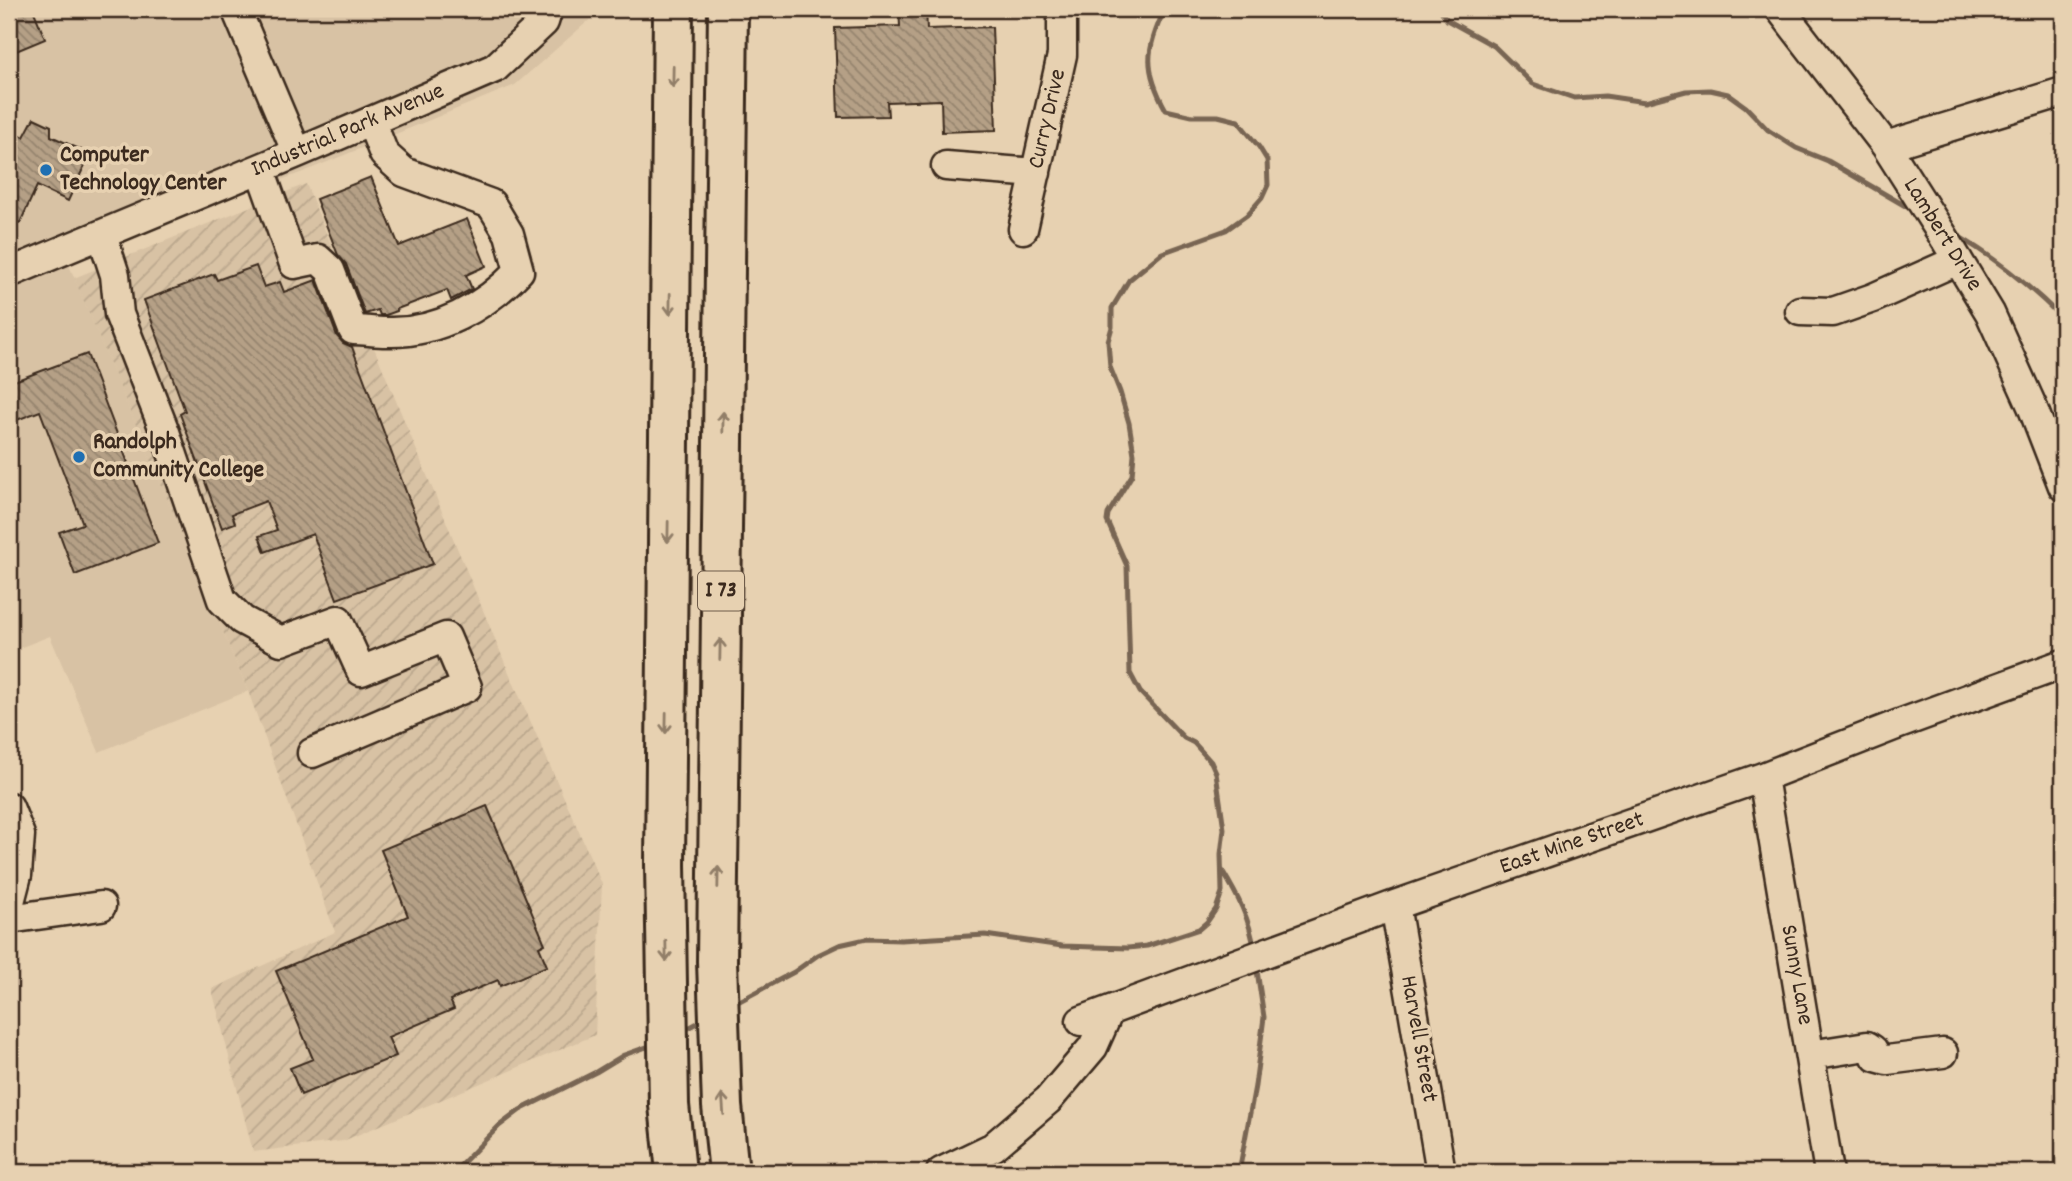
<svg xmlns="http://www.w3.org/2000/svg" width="2072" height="1181" font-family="Dekko,sans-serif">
<defs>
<pattern id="industrial-furrows" width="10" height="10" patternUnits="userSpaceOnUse" patternTransform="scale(1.75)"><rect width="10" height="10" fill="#d8c2a4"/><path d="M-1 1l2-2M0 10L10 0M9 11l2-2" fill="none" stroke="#baa78d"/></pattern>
<pattern id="building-back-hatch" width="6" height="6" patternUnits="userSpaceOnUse" patternTransform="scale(1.75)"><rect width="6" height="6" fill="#b5a086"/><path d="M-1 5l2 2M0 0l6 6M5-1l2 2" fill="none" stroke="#94836d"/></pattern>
</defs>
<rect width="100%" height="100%" fill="#e7d1b1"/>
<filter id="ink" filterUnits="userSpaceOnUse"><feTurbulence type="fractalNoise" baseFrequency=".0143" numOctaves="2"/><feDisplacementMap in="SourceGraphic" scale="14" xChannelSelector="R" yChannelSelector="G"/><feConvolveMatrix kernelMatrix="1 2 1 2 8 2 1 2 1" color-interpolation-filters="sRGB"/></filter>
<g filter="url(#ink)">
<path fill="#d8c2a4" d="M9,9H602L515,85L303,172L66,258L248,691L99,752L50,636L9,652Z"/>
<path fill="url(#industrial-furrows)" d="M306,184L507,668L602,884L595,1035L343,1141L253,1152L212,989L335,932L248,691L74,278Z"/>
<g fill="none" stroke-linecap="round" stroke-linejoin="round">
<path stroke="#786552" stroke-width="5" d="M1440,9L1447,20L1494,46L1533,84L1574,98L1605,96L1645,102L1686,91L1710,90L1728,94L1746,107L1768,130L1796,148L1828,161L1914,211
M1956,235C1996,258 2031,287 2063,319
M1222,870C1237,895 1250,919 1254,948
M732,1005L794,972L818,955L839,945L866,939L901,940L985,935L1062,946L1128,948L1147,946L1199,929L1207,922L1216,909L1222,892L1221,854L1224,829L1216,773L1211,762L1194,743L1184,738L1140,692L1130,673L1127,566L1107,521L1108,514L1132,475L1134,454L1129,423L1120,392L1110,367L1108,341L1112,327V308L1129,280L1162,253L1226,230L1247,215L1262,198L1268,185L1267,160L1259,147L1238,121L1218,116H1192L1166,110C1144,70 1145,50 1165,9
M683,1031L705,1019
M454,1172L499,1126L520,1110L596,1072L624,1055L655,1044
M1239,1172L1255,1086L1264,1017L1256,964"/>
</g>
<path fill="url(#building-back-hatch)" stroke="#3b2a1e" stroke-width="2" d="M9,9H33L45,39L9,54Z
M899,9H926L927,29L992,27L996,130L942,132L941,100L887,102L888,116L838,117L835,28L900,26Z
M34,118L51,126V136L90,154L68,201L37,186L20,223L9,218V130L24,137Z
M371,177L399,246L467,219L486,266L466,275L472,289L451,300L447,290L397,309V311L386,315H380L378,310L365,314L346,264L338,255L316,199Z
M256,266L264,287L280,282L284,292L316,280L337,336L343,343L352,347L433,564L337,599L313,534L265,552L259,536L277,530L266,501L232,514L235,523L222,528L180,414L185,411L144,300L214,274L217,280Z
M87,354L158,543L75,575L59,532L83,524L40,411L9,423V383Z
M487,806L545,944L539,947L547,966L500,986L498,980L450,1000L454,1009L388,1037L396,1056L301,1095L290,1068L313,1059L276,971L408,916L381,850Z"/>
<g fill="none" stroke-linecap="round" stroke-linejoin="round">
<g stroke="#3b2a1e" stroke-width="33">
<path id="minor" d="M236,9L297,153
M1780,9L1886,146L1942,234L1990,313L2032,406L2063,486
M1886,146L2063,92
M946,166L1036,173
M260,169L294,264L318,259L330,270L353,330C364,330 375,332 386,332C437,334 485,307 519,271L509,234L491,204L404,172L384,154L371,121
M1023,229L1062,55V9
M102,235L115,275L119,314L165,432L222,600L242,620L281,641L338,620L361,671L446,637L467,687L312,753
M9,273L297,153L495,68L544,22L548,9
M1800,311L1833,312L1873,298L1958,260
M1763,777L1829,1172
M9,807L20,835L17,875L9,906
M1395,905L1441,1172
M9,919L101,906
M1081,1021L1395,905L1763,777L1899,724L2063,664
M1810,1055L1867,1046L1873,1050L1876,1057L1887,1060L1943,1053
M941,1172L993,1147L1048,1100L1093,1047L1109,1011"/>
</g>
<g stroke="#3b2a1e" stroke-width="44">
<path id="highway" d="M673,9L665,865L669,1105L676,1172
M728,9L717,961L722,1106L729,1172"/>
</g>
<use href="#minor" stroke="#e7d1b1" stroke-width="28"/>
<use href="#highway" stroke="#e7d1b1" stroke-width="38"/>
</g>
<defs><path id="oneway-shaft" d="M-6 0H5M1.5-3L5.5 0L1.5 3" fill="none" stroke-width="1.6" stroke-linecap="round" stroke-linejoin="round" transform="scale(1.75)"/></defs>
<g stroke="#917e68">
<use href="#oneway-shaft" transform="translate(673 77) rotate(91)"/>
<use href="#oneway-shaft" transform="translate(670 304) rotate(91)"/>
<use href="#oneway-shaft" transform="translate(723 422) rotate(-89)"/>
<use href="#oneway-shaft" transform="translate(668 532) rotate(91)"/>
<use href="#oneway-shaft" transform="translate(720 649) rotate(-89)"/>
<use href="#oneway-shaft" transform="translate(666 723) rotate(91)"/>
<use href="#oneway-shaft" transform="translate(718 877) rotate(-89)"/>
<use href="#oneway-shaft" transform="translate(666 951) rotate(89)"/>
<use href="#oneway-shaft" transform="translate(723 1104) rotate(-94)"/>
</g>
</g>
<g fill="#1f6fb2" stroke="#e7d1b1" stroke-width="2.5">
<circle cx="46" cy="170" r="7"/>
<circle cx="79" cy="457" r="7"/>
</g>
<g text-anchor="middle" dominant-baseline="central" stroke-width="7" stroke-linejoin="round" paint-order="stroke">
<rect fill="#e7d1b1" stroke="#6f5c4a" stroke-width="2" x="698" y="571.5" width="46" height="39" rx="5"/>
<g font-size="23" font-weight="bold" fill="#3b2a1e">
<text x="721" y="591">I 73</text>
</g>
<g font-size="24" fill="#3b2a1e" stroke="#e7d1b1">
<text transform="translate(1048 119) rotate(-77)">Curry Drive</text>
<text transform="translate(348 131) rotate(-23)">Industrial Park Avenue</text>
<text transform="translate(1942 235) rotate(58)">Lambert Drive</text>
<text transform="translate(1572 844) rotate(-19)">East Mine Street</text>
<text transform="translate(1796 975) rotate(80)">Sunny Lane</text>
<text transform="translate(1418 1039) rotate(80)">Harvell Street</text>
</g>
<g font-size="24" font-weight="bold" fill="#3b2a1e" stroke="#e7d1b1" text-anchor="start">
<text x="60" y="156">Computer<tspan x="60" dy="28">Technology Center</tspan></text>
<text x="93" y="443">Randolph<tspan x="93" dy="28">Community College</tspan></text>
</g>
</g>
<rect width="2072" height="1181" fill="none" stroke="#e7d1b1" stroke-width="35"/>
<rect x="18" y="18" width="2037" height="1146" fill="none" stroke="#3b2a1e" stroke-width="2.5" filter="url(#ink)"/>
</svg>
